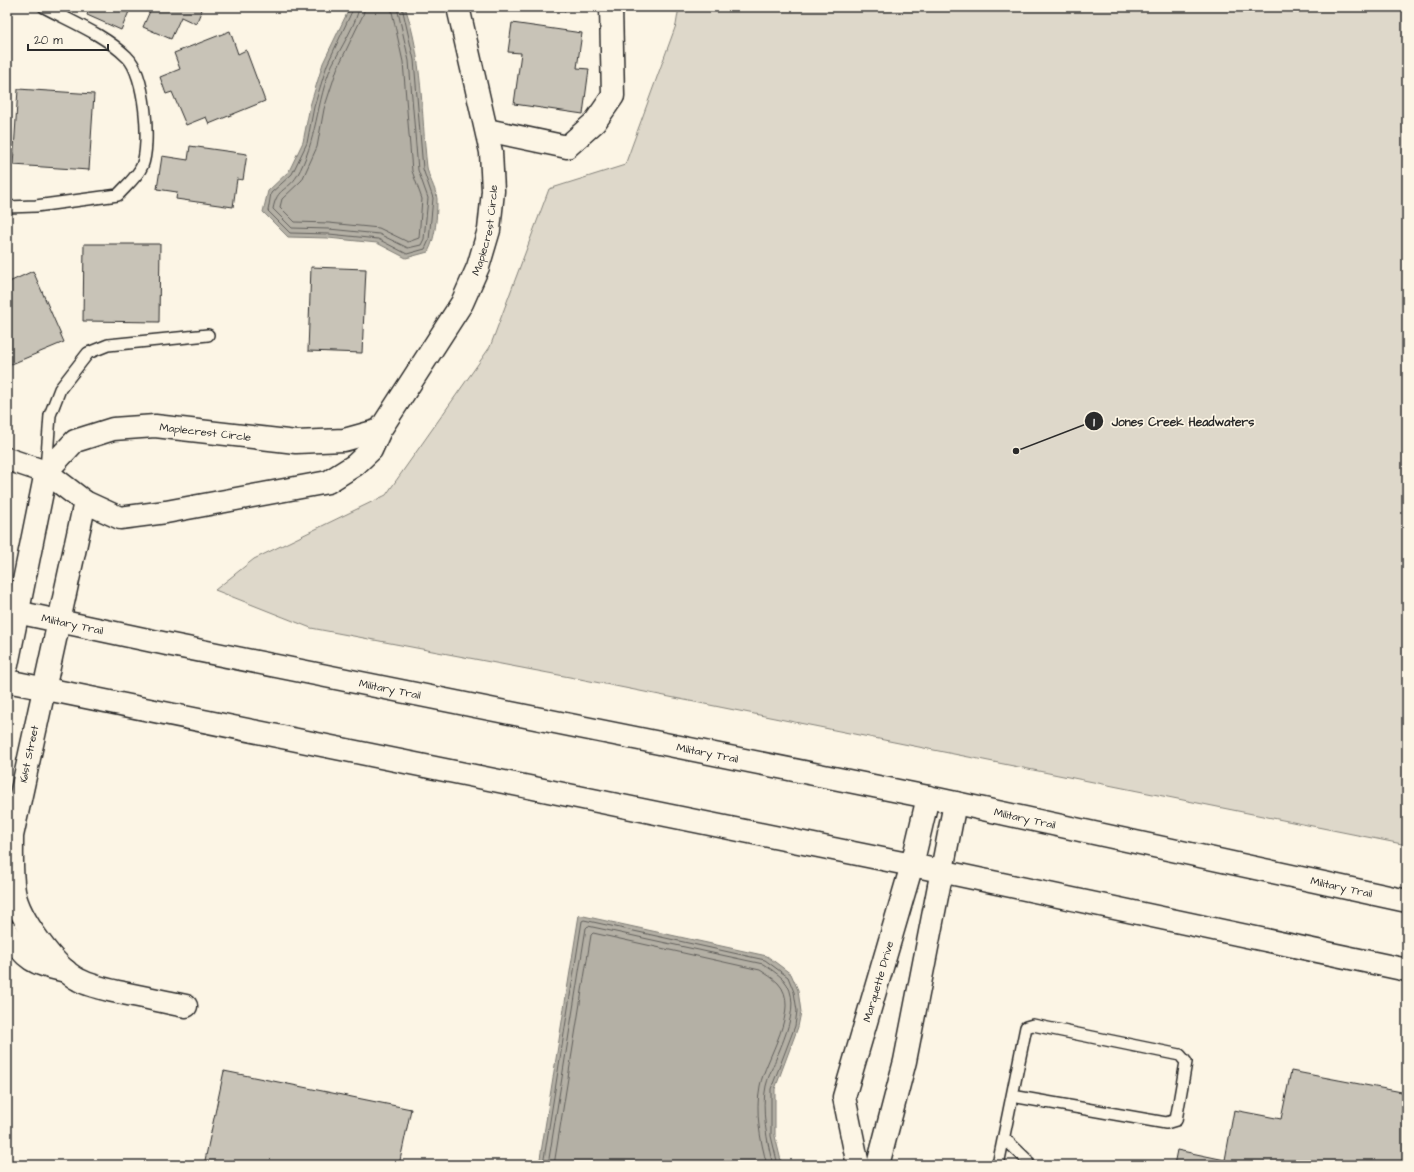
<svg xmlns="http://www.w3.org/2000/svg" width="1414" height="1172" font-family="'Architects Daughter',sans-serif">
<rect width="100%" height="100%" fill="#fcf5e5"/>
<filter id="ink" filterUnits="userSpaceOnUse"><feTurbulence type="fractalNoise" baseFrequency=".025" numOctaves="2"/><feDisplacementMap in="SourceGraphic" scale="8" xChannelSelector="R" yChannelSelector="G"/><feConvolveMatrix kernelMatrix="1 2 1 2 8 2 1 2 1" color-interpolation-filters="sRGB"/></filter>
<g filter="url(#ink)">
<path fill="#ded8ca" stroke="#84827a" d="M679,7H1407V845L580,679L311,628L215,590L254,559L386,495L490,347L549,189L625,165L676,25Z"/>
<path fill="#b4b0a5" stroke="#7d7b74" d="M350,7H405C423,58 421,113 427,167C428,177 436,188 437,199C437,216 436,237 428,252L406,258L377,243L328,238L288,237L263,212L268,191L289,171L303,142L310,106L323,63Z
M579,915L767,956L791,974L798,990L801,1012L798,1027L775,1089V1136L782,1165H539Z"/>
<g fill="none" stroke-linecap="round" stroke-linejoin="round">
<path stroke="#62605c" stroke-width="1" d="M354,7L327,65L314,107L307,143L292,174L271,193L268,211L290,233L329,234L378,239L407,254L425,249L429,240L433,198L423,169L414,60L402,7
M359,7C358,21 339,51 332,65C316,101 317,142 297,176C288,191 277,187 273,209L292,228L329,229L379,234L408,248L421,245L424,239L428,198L418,170L409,61L397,7
M365,7L363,15L337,69L324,109L317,147L302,180L282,199L280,207L295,222L329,223L379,228L408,242L419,238L422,199L412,171L403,62L391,7
M543,1165L582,921L584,920L765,960L788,977L794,992L797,1011L795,1026L771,1089V1136L778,1165
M548,1165L586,928L588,926L763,964C769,968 777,973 783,979C808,1006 773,1057 766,1086C761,1108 767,1143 773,1165
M554,1165L591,935L593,933L760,970C766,974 773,978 778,983C802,1008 765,1059 760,1086C755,1112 760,1140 767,1165"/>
</g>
<path fill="#c8c3b7" stroke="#2b2b2b" d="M90,7H131L121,30L87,15Z
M141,7H203L196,24L181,17L171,39L143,27L150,11Z
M528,7H565V11Z
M512,23L582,33L577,68L589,69L583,114L514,104L521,53L508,52Z
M230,31L238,54L246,50L265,101L209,124L206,117L186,125L172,92L166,94L160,77L180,69L174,53Z
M18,89L94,94L89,170L13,165Z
M190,146L247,154L243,180L237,179L233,207L176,199L177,192L157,189L162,156L188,160Z
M84,244H160L159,322L83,321Z
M311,267L366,269L362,353L308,351Z
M33,271L64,342L7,366V283Z
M224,1071L411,1109L399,1165H204Z
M1291,1071L1407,1093V1165H1174L1177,1150L1225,1160L1234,1110L1281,1119Z"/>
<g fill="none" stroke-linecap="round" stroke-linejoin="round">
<g stroke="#2b2b2b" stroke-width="14">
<path id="service" d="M7,207L36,206L118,195C125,187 138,176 142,166C151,144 145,74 127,57C105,35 72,22 44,7
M46,470L50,415L60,389L88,353L108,345L208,335
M1004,1138L1026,1159L1029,1165
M998,1165L1026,1027L1033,1025L1180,1055L1186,1062L1176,1120L1166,1123L1012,1096"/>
</g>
<g stroke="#2b2b2b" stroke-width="25">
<g id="minor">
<path d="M487,130L567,147L595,122L613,96L611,7"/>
<path id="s1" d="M7,459L46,472L85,502L120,518L166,512L328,482L355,465L371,450L380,430L462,303L478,267L489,230L493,191L491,152L458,7"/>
<path d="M85,502L12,836C12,855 11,873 14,891C18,917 55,968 79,980C92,987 109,990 123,993C144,997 165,1002 186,1006"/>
<path id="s2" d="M7,665L46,472L75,441L113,429L155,426L296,442L344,440L380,430"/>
<path d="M7,932C28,961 31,963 66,971"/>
<path id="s3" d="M858,1165L844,1097L912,865L928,797"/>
<path d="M878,1165L905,1061L955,803"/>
</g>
</g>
<g stroke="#2b2b2b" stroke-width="25">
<g id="secondary">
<path id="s4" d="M7,610L167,644L928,797L1407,901"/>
<path d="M7,681L912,865L1407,970"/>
</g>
</g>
<use href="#service" stroke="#fcf5e5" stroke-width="11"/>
<use href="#minor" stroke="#fcf5e5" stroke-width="22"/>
<use href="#secondary" stroke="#fcf5e5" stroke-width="22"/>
</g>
</g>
<g text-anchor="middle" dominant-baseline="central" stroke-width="3.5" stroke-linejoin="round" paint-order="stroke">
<g font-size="11" fill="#2b2b2b" stroke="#fcf5e5">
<text stroke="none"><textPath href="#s1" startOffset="644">Maplecrest Circle</textPath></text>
<text stroke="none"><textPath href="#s2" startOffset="372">Maplecrest Circle</textPath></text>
<text stroke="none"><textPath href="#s4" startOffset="67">Military Trail</textPath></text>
<text stroke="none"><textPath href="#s4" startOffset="391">Military Trail</textPath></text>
<text stroke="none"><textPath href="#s4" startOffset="715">Military Trail</textPath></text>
<text transform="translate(29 754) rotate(-78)">161st Street</text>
<text stroke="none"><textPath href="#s4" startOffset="1039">Military Trail</textPath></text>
<text stroke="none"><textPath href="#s4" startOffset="1363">Military Trail</textPath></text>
<text stroke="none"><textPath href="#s3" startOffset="190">Marquette Drive</textPath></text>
</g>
</g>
<path fill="none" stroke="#2b2b2b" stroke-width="1.5" d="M1016 451L1094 421"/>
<g fill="#2b2b2b" stroke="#fcf5e5" stroke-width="1.5">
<circle cx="1016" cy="451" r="4"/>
<circle cx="1094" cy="421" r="10"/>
</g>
<g font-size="12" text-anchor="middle" font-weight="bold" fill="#fff">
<text x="1094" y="426">1</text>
</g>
<g font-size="12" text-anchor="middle" font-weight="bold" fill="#2b2b2b" stroke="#fcf5e5" stroke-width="3.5" stroke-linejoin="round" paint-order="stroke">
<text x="1183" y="426">Jones Creek Headwaters</text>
</g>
<rect width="1414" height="1172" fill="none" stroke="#fcf5e5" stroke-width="24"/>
<rect x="12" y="12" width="1390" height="1148" fill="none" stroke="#2b2b2b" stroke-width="1.5" filter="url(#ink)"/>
<path d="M28 44v6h80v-6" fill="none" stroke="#2b2b2b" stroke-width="2"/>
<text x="34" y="44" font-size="12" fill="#2b2b2b" stroke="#fcf5e5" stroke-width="3" paint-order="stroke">20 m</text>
</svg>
